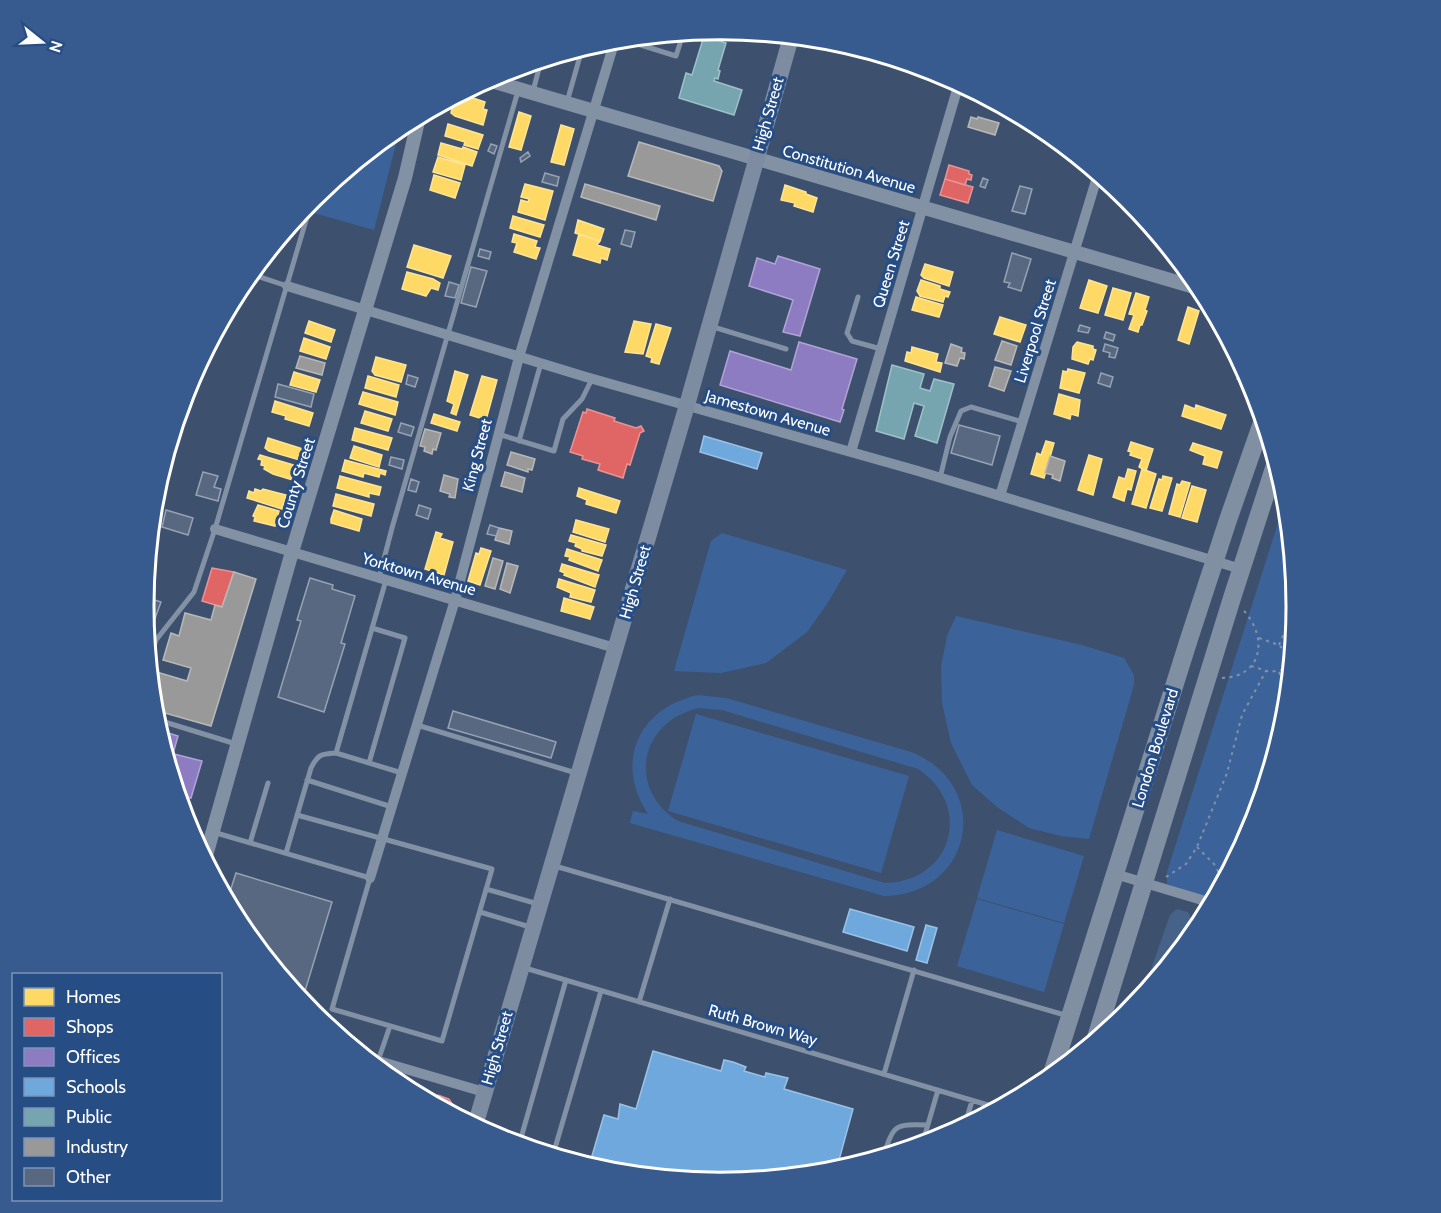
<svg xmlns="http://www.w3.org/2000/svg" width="1441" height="1213" font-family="Cabin,sans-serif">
<rect width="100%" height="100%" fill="#3d516f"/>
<path fill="#3b639a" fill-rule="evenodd" d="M384,141L396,144L374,230L314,213L320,193Z
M1286,498L1297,607L1286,719L1248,837L1214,901L1167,884V872Z
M722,533L847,570L827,604L807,632L766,663L721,673L674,671L711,541Z
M956,616L1082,645L1124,658L1134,675V685L1089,839L1061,836L1029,828L997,807L972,785L951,743L942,703L941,667L947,636Z
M698,695L726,698L911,752C994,785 973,895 884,896L630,823L633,811L648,814C614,763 638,708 698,695ZM699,708L722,710L918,769C974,806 952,882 885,883L678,821C626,788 640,721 699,708Z
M696,714L909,776L881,873L668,811Z
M997,830L1084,856L1064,923L977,898Z
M977,899L1064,924L1044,992L957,966Z"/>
<path fill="#476289" d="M1177,909L1188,912L1191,918L1185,932L1181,950L1141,998L1170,915Z"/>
<path fill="#ffd966" stroke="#ffe494" stroke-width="1.5" d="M469,90L472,91L470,97L485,102L483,109L487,110L483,125L455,116L451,113L454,98Z
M519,112L531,116L521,150L509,147Z
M448,124L483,135L478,149L464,145L465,142L445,136Z
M561,125L574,129L564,165L551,162Z
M441,143L462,149L463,147L477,152L472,166L438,155Z
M438,157L465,165L461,180L433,172Z
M434,175L460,183L455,198L430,190Z
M525,184L553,191L545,220L518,212L521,200L528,202L529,199L521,197Z
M785,185L806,192V194L817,198L813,212L794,206L795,203L781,200Z
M513,216L544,225L540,237L510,228Z
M578,220L604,229L600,241L575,233Z
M514,234L537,241L535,247L540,248L536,259L514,252L517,243L512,242Z
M579,234L600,241L597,245L610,249L607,260L601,258L600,263L573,255Z
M414,245L451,256L443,278L407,267Z
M925,264L953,272L949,286L924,278L921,275Z
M407,272L433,279L440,283L438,290L431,288L426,296L402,289Z
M921,280L940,286V289L950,292L948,297L945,296L943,302L920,296L917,291Z
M1089,280L1107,286L1098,313L1080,308Z
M1113,288L1131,293L1123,320L1105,315Z
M1136,293L1149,297L1145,310L1147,311L1142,325H1140L1138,332L1129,329L1134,315L1129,314Z
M916,297L943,305L939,317L912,310Z
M1188,307L1199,311L1189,344L1178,340Z
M1000,317L1026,325L1020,342L994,334Z
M309,321L335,330L331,342L305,333Z
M634,321L651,324L643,354L625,352Z
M656,324L671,328L659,364L651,362L652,358L646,356Z
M304,338L330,347L326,359L300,351Z
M1077,342L1093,346V349L1096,350L1093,360L1090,359L1088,364L1072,359L1073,347Z
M912,347L938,354L936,362L942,363L940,372L905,361L907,352L911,353Z
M376,357L406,365L401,382L375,375L372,371Z
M1068,369L1085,373L1079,393L1060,388L1063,371L1067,372Z
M455,371L468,375L456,415L451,413L454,404L447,401Z
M294,372L320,380L316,392L290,385Z
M368,376L399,385L396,397L365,388Z
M482,376L497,380L486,420L470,415Z
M363,392L398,402L395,415L359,404Z
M1059,394L1080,400L1078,416L1071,414L1070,419L1054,414Z
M275,401L313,413L309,426L285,419L286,416L272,412Z
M1185,405L1195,409L1196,405L1226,415L1221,429L1182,416Z
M365,411L392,419L388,431L361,423Z
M434,414L460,422L457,431L431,423Z
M355,428L392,438L388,450L352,440Z
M268,438L303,449L300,460L269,451L265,448Z
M1046,441L1054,443L1044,478L1031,474L1037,453L1041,455Z
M1131,442L1153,449L1146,471L1139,467L1142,459L1130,455L1131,452L1128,451Z
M1193,443L1222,452L1217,468L1203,464L1205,456L1190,450Z
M354,446L382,455L379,467L350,458Z
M260,455L297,466L293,480L273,474L264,469L265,466L261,465L262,460L258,459Z
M1089,455L1102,459L1093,495L1078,490Z
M345,460L386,471L385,475L380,473L379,477L364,473L363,477L342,471Z
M1128,469L1136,471L1131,490L1127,489L1124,501L1113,497L1119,477L1125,479Z
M1142,469L1156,474L1146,508L1132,504Z
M340,476L381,487L379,495L369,493V497L337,488Z
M1163,476L1172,478L1162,511L1150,508L1159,479L1162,480Z
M1182,481L1190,483L1180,517L1169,514L1177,484L1180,485Z
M1192,486L1206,490L1197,522L1182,518Z
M579,488L620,501L616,513L586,504L587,500L577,496Z
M255,489L261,491L263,489L286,495L282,509L247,498L249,491L254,493Z
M336,494L374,504L371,516L333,506Z
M258,505L279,511L275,526L254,521L255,517L253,516Z
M334,510L362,519L359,531L331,523V519Z
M576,520L609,529L605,542L573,532Z
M436,532L442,534L440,538L453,542L444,575L425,569Z
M571,535L606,545L602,556L582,551V549L575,546L576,543L569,541Z
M481,548L491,551L480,585L468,581L476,553L479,554Z
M567,549L602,560L598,571L569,560L570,557L565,556Z
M562,564L599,575L595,587L564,575L565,573L560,571Z
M559,579L595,590L591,602L570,597L571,593L557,587Z
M564,598L594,607L590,619L561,611Z"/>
<path fill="#e06666" stroke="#e99494" stroke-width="1.5" d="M949,165L969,171V174L972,175L971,180L967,179L965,185L945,179Z
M945,179L973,187L968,203L940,195Z
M587,409L615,418L614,421L636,428L641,426L644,431L640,433L630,465L627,464L623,478L598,470L600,464L582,459L583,456L570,452L583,412L586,413Z
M212,568L234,572L222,607L202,601Z
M411,1092L433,1098L438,1095L449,1099L452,1104L451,1113Z"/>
<path fill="#8e7cc3" stroke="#b0a3d5" stroke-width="1.5" d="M778,256L820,269L800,336L783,332L793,300L749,286L757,258L775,264Z
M799,342L857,359L842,409L844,410L840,422L720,385L730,351L791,370Z
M159,730L178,736L173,754L165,751Z
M166,752L202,761L191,798L178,795Z"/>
<path fill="#6fa8dc" stroke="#9ac2e6" stroke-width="1.5" d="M704,436L762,453L757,469L700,452Z
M850,909L914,927L907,951L843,932Z
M926,925L937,928L927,963L916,960Z
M653,1051L721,1071L724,1060L733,1062L746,1067L744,1071L765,1077L766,1073L788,1078L784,1089L853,1109L836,1171L720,1183L608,1172L589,1166L604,1115L618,1119L620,1104L636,1109Z"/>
<path fill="#76a5af" stroke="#9fc0c7" stroke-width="1.5" d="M704,36L726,43L718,70L720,71L718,79L715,78L714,81L742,90L734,115L679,98L686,73L692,75Z
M892,365L924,374L920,388L930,391L934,379L954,384L937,443L915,436L924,406L914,403L904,439L876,431Z"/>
<path fill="#999" stroke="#b8b8b8" stroke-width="1.5" d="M971,117L977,119L978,117L999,123L995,135L968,127Z
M639,142L719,166L722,171L713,201L628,176Z
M585,184L660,206L656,220L581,197Z
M1002,341L1017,346L1011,365L995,360Z
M951,344L962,348L961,352L965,353L964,359L960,358L957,366L945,363Z
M300,356L325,363L322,375L296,368Z
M995,367L1011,371L1004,391L989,386Z
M425,429L441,433L436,450L433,449L432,454L424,451L425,447L420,446Z
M511,452L535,459L532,470L528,469V472L507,465Z
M1050,456L1065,461L1060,481L1052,478L1053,475L1045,473Z
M505,472L525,478L522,492L501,486Z
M444,475L458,479L455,498L449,497L450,494L440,491Z
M499,528L512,531L509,544L495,540Z
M493,558L503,561L495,589L485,586Z
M507,563L518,566L510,593L500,589Z
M234,572L256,579L211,726L154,710L150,670L187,681L191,668L163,660L171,633L179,636L185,613L211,620L215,605L222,607Z"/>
<path fill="#576880" stroke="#97a2b3" stroke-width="1.5" d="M491,144L497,146L494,154L488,151Z
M528,152L530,156L521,162L520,158Z
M545,173L559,177L557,186L542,182Z
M983,178L988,180L985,188L980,186Z
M1020,186L1032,189L1025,214L1012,211Z
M625,230L635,232L631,247L621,244Z
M480,249L491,252L489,259L478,256Z
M1012,253L1031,259L1021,291L1008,287L1010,283L1004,282Z
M471,267L487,271L476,307L461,303Z
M449,282L459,285L455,298L445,296Z
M1080,325L1090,328L1088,333L1078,331Z
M1106,332L1115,335L1113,341L1104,338Z
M1105,344L1118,348L1115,358L1109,357L1110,353L1103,351Z
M1240,370L1245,371L1249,378L1248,382L1237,379Z
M1101,373L1113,377L1110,387L1098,383Z
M408,375L418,378L415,387L406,384Z
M278,384L314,394L311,407L275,397Z
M401,423L414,427L411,436L398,432Z
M959,425L1000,436L992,465L951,453Z
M391,457L404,460L402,469L389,465Z
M203,472L218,476L214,487L221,489L218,501L196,495Z
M411,479L419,482L416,492L408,490Z
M419,505L431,509L428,519L416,515Z
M166,510L193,518L188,535L162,527Z
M490,525L499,528L496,536L487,534Z
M310,578L333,585L332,589L355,596L341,643L345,644L324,712L278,697L301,621L297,620Z
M145,597L161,602L153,624L146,622Z
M453,711L556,742L551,758L448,728Z
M236,873L332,902L302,1001L241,926L227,901Z"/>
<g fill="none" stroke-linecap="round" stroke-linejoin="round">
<path stroke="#8391a5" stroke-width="2" stroke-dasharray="3 4.5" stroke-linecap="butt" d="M1259,638L1279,645L1291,657V663
M1279,645L1297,603
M1285,650L1293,644
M1251,666L1270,672L1288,669L1291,664
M1279,672L1282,679L1289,686
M1222,678C1263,677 1268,637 1244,611
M1197,847L1214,864L1224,882
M1166,877L1186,864L1197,847L1227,773L1242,715L1266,671"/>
<path stroke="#8391a5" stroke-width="5" d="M631,42L676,56L683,34
M533,91L541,61
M567,102L582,49
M251,274L287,286
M1183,283L1186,270
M858,297L847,333L852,341L881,349
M710,326L786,349
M498,434L554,451L563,419L582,399L592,379
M519,441L541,363
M940,478L950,437L961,411L971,407L1023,422
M379,578L392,528L518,91
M149,662L156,640L194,592L215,529L312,200
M155,719L236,744
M417,725L576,773
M336,753L402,773
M369,763L405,638L372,628
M307,780L392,807
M213,832L370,878L332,1009L442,1041L492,869L297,815
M250,843L268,783
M286,853L311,768C318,754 321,754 336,753L386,580
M555,866L1068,1016
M486,889L538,904
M480,912L530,927
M525,968L998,1108
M639,1002L670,899
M378,1061L390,1026
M884,1074L914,970
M964,1127L972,1101
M519,1145L566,980
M922,1145L938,1090
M553,1155L601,991
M883,1157C894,1124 894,1124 928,1125"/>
<path stroke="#8391a5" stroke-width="10" d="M287,286L586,377L918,471L1241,569
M851,452L959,83
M1000,496L1098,174
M215,529L615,648
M1115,874L1212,903
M370,878L455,600L519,357L615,40
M365,1057L484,1092"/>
<path stroke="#8391a5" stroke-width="14" d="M488,80L1201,289
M205,859L292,552L405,178L419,117"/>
<path stroke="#7e8ca1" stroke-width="16" d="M475,1126L687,405L791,37"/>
<path stroke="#818fa3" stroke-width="18" d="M1095,1041L1232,598L1276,462
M1051,1077L1189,639L1229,517L1263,420"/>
</g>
<g text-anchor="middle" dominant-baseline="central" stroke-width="6" stroke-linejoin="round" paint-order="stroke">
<g font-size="16" fill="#fff" stroke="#274d85">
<text transform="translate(768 114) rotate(-74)">High Street</text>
<text transform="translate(849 169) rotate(16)">Constitution Avenue</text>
<text transform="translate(891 264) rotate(-73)">Queen Street</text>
<text transform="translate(1035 331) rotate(-73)">Liverpool Street</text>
<text transform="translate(768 413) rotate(16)">Jamestown Avenue</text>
<text transform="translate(477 455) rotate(-75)">King Street</text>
<text transform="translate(296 483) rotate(-73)">County Street</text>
<text transform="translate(419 574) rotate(16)">Yorktown Avenue</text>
<text transform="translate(635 582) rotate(-74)">High Street</text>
<text transform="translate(1155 748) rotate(-73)">London Boulevard</text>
<text transform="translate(763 1025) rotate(16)">Ruth Brown Way</text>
<text transform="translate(497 1048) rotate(-74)">High Street</text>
</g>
</g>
<path d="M0 0H1441V1213H0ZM154 606a566 566 0 1 1 1132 0a566 566 0 1 1-1132 0Z" fill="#385b8f" fill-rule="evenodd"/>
<path fill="none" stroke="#fff" stroke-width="3" d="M154 606a566 566 0 1 1 1132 0a566 566 0 1 1-1132 0Z"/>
<rect x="12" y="973" width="210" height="228" fill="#274d85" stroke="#7d94b6" stroke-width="1.5"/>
<rect x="24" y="988" width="30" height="18" fill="#ffd966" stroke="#7d94b6" stroke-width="1.5"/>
<text x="66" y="1003" font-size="18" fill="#ffffff">Homes</text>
<rect x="24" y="1018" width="30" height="18" fill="#e06666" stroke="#7d94b6" stroke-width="1.5"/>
<text x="66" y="1033" font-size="18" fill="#ffffff">Shops</text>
<rect x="24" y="1048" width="30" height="18" fill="#8e7cc3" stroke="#7d94b6" stroke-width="1.5"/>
<text x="66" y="1063" font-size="18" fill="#ffffff">Offices</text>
<rect x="24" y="1078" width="30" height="18" fill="#6fa8dc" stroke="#7d94b6" stroke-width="1.5"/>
<text x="66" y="1093" font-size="18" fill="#ffffff">Schools</text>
<rect x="24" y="1108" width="30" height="18" fill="#76a5af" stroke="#7d94b6" stroke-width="1.5"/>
<text x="66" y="1123" font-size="18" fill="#ffffff">Public</text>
<rect x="24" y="1138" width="30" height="18" fill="#999999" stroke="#7d94b6" stroke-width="1.5"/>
<text x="66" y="1153" font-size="18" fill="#ffffff">Industry</text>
<rect x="24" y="1168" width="30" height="18" fill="#576880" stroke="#7d94b6" stroke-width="1.5"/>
<text x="66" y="1183" font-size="18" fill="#ffffff">Other</text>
<g transform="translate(42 42) rotate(108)" stroke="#274d85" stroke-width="4.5" paint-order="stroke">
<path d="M0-4.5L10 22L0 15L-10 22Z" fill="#ffffff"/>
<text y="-9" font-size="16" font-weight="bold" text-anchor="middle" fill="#ffffff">N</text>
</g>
</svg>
